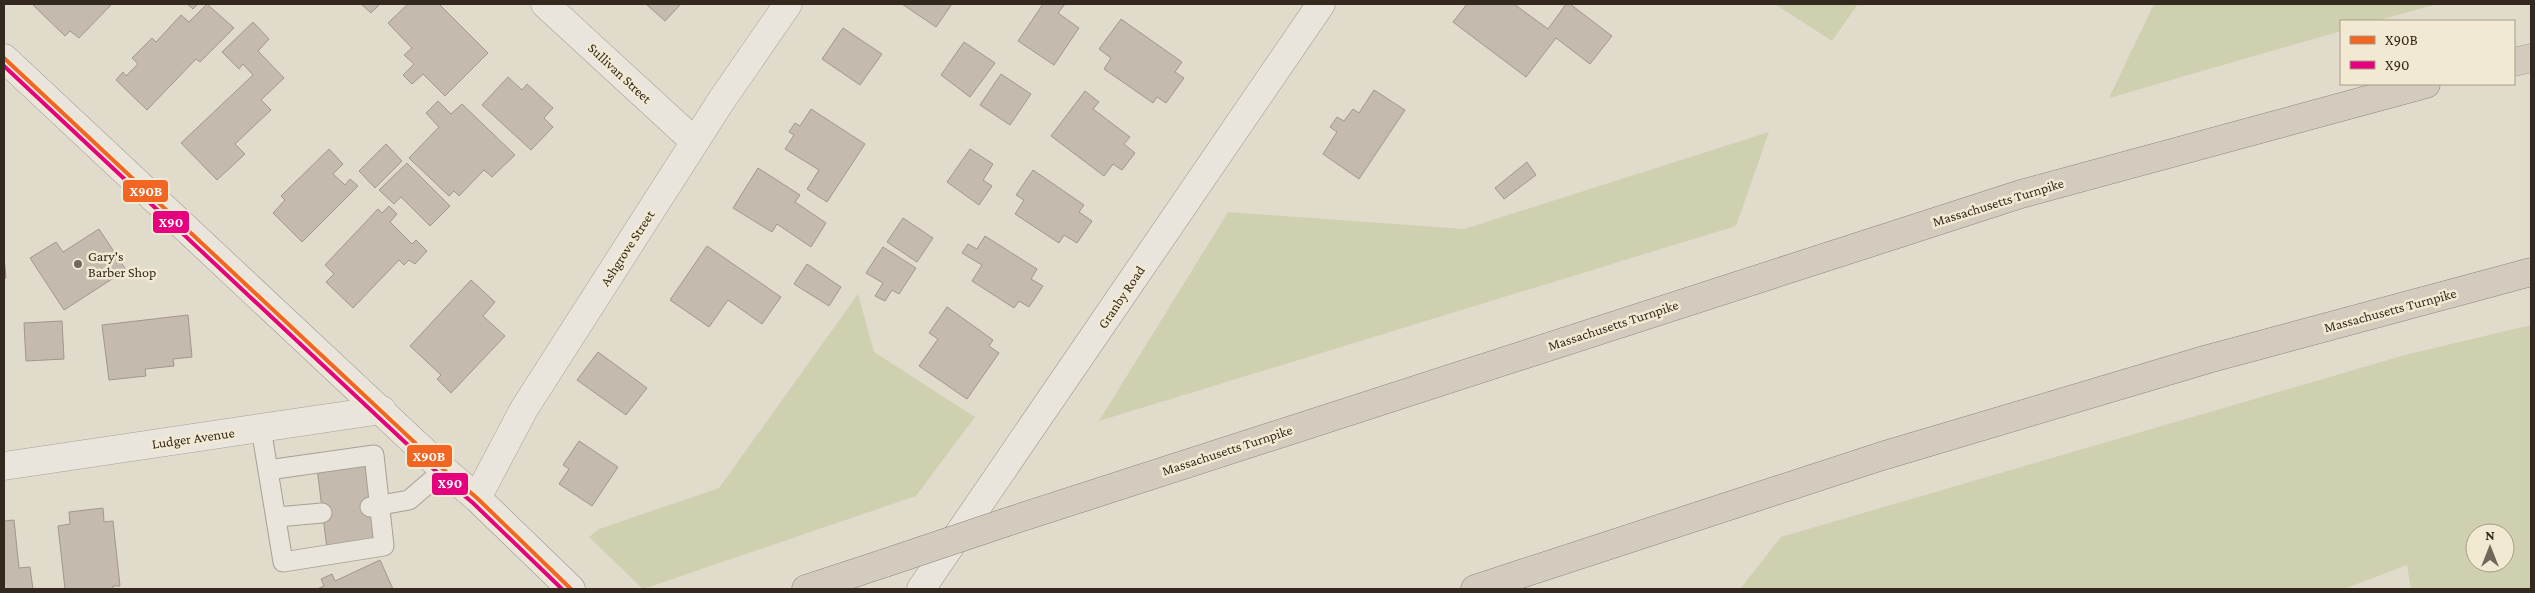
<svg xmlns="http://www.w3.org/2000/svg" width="2535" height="593" font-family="'Crimson Pro',serif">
<rect width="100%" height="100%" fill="#e1dbcc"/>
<path fill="#cfd0af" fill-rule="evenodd" d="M1775,4H1858L1832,41Z
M2154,4H2437L2376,21H2341V31L2109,98Z
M1769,132L1736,226L1099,421L1228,212L1464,229Z
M858,294L874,352L975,417L916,496L643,589L589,537L599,529L719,488Z
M2531,325V589H2411L2407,565L2344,589H1740L1781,537L2405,355ZM2475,533H2505V563H2475Z"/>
<path fill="#c4baad" stroke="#a1978b" d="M32,4H112L79,38L70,31L65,36Z
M187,4H198L193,9Z
M207,4L234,28L200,62L196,59L147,110L116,80L123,72L126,76L138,64L132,58L152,38L156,42L181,15L189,22Z
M361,4H380L371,13Z
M408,4H439L488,53L445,96L423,74L412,84L403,75L414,64L404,55L412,48L388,23Z
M646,4H681L665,21Z
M902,4H952L936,27Z
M1043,4H1065L1058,13L1079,28L1054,65L1018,41Z
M1467,4H1514L1548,29L1566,4H1570L1612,36L1590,64L1556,38L1526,77L1453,22Z
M1121,19L1182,62L1175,72L1184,78L1166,103L1157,97L1153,103L1104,69L1111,58L1099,49Z
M253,22L269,39L258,51L284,78L261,100L271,110L235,144L245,154L217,180L181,143L253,75L243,64L239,69L222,52Z
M843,28L882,54L860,85L822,59Z
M964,42L995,63L970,97L941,75Z
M1001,74L1031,94L1010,125L980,105Z
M508,77L522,90L527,84L553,108L544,118L553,127L531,150L482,105Z
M1374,90L1405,110L1359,179L1323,154L1337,132L1330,127L1337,117L1344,121L1353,109L1359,113Z
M1085,91L1099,102L1093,109L1130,137L1124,144L1135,153L1122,170L1113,164L1104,176L1051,136Z
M438,101L451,114L462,104L515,155L492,177L484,170L459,196L454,191L449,196L409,158L439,127L426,113Z
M811,109L865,144L827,202L807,189L819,170L785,149L794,135L789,132L795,123L800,126Z
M386,144L402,161L375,188L359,171Z
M329,149L343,164L333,174L345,185L350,179L358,186L302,242L273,213L285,200L281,196Z
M970,149L993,164L983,180L992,186L979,205L947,182Z
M1527,162L1536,175L1504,199L1495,188Z
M407,163L450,206L430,226L401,197L394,204L379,190Z
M758,168L800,195L795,202L826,223L811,247L777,224L772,232L733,208Z
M1033,170L1084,205L1079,212L1092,221L1077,243L1064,235L1059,243L1015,214L1024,200L1016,195Z
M389,206L397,214L390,222L412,244L416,240L427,251L415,264L409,260L404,265L399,260L353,308L326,282L334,274L325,265L378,209L382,213Z
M903,218L933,238L917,262L887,242Z
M99,229L126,270L64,310L30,258L56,242L63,252Z
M985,236L1037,269L1031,279L1043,286L1029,307L1019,301L1014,308L972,281L982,265L962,253L968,244L977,249Z
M707,246L781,297L762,324L728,300L709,327L670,300Z
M883,247L916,268L899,294L892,290L885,301L875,296L883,283L866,273Z
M4,256L6,278L4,279Z
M807,264L841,287L829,306L794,284Z
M471,280L495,302L483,316L505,336L451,393L437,379L441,375L410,346Z
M947,307L993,340L989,346L999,353L967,399L919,366L938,339L929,333Z
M188,315L192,357L173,359L174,366L145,369L146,376L109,380L102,325Z
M62,321L64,359L26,361L24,323Z
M598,352L647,388L626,415L577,380Z
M579,441L618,467L592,506L559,484L569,469L563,465Z
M365,463L375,543L327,549L317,468Z
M103,508L104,522L113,521L120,586H113V589H65L58,526L70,524L69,512Z
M14,520L19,568L30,567L33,589H4V521Z
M380,560L393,589H317L324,586L321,579L332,574L335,581Z"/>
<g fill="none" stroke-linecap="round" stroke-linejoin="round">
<g stroke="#a6a095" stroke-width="21">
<path id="service" d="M261,428L283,562L384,546L374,455L268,470
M370,507L409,500L444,470
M277,517L322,513"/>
</g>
<g stroke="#a6a095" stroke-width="29">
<path id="minor" d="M545,4L695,142
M4,466L382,410
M477,498L524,409L721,101L788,4"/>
</g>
<g stroke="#969085" stroke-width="29">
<path id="secondary" d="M4,58L444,470L477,498L571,589
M921,589L1321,4"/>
</g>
<g stroke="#8b857c" stroke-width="29">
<path id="motorway" d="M2514,62L2531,58
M1007,522L2021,194L2426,84
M806,589L885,563
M1475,589L1882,456L2208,359L2531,272"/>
</g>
<use href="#service" stroke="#eae5dc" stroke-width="19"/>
<use href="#minor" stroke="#eae5dc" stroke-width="28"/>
<use href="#secondary" stroke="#eae5dc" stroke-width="28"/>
<use href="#motorway" stroke="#d3cbbd" stroke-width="28"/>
<g stroke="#8b857c" stroke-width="29" stroke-linecap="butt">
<path id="motorway-bridge" d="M885,563L1007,522"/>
</g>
<use href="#motorway-bridge" stroke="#d3cbbd" stroke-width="28"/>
<g stroke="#f2e9d2" stroke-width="8">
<path id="bus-1" d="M4,58L444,470L477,498L571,589"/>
</g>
<g stroke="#f2e9d2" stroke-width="8">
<path id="bus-2" d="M4,66L440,475L473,503L562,589"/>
</g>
<use href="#bus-1" stroke="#f26522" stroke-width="4"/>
<use href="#bus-2" stroke="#e5007d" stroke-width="4"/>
</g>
<circle fill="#71675b" stroke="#f2e9d2" stroke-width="2" cx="78" cy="264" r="5"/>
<g text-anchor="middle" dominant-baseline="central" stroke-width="5" stroke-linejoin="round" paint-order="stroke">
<g font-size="14" fill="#34291e" stroke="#f2e9d2">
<text transform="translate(620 73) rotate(43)">Sullivan Street</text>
<text transform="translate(1998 202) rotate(-17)">Massachusetts Turnpike</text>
<text transform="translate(627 248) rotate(-57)">Ashgrove Street</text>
<text transform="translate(1121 297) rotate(-56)">Granby Road</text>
<text transform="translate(2390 310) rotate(-15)">Massachusetts Turnpike</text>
<text transform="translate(1613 325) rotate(-18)">Massachusetts Turnpike</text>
<text transform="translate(193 438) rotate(-8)">Ludger Avenue</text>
<text transform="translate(1227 450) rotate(-18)">Massachusetts Turnpike</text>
</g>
<g font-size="14" fill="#34291e" stroke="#f2e9d2" text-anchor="start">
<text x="88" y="256">Gary's<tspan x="88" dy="16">Barber Shop</tspan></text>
</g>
</g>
<g stroke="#f2e9d2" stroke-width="2">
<rect x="122" y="179" width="47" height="24" rx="5" fill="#f26522"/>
<rect x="152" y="210" width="38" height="24" rx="5" fill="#e5007d"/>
<rect x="406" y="444" width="47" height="24" rx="5" fill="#f26522"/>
<rect x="431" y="472" width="38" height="24" rx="5" fill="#e5007d"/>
</g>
<g font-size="14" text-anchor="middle" font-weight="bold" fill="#fff">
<text x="146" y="196">X90B</text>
<text x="171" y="227">X90</text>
<text x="429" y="461">X90B</text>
<text x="450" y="488">X90</text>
</g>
<rect width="2535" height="593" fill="none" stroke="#34291e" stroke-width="10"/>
<rect x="2340" y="20" width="175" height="65" fill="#f2e9d2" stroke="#a69c8a"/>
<rect x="2350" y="36" width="25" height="8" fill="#f26522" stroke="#a69c8a"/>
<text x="2385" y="45" font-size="15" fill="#34291e">X90B</text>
<rect x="2350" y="61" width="25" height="8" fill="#e5007d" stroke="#a69c8a"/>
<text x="2385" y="70" font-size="15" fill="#34291e">X90</text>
<g transform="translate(2490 548)"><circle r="24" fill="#f2e9d2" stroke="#a69c8a"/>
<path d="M0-4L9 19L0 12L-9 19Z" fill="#71675b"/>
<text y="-8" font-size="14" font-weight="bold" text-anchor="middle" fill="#34291e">N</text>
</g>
</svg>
